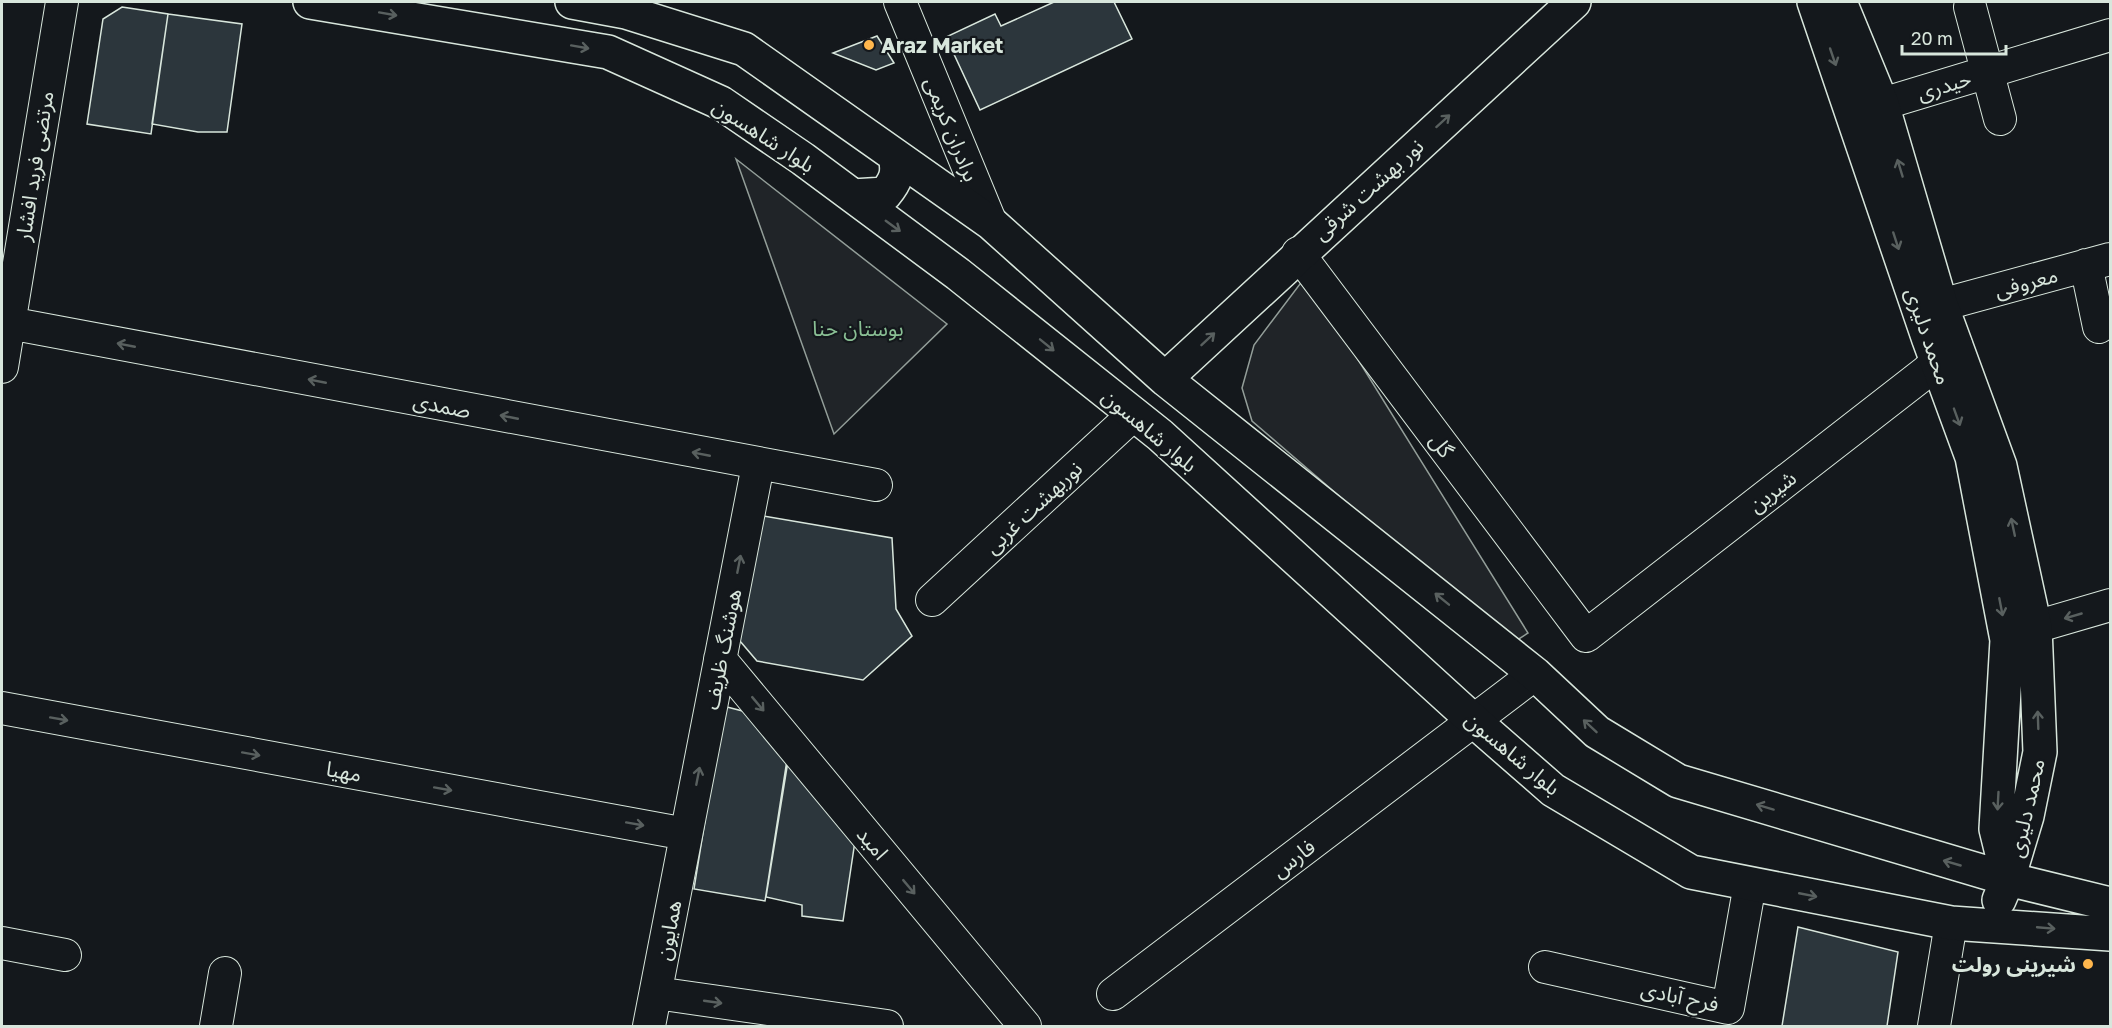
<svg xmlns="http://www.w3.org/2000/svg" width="2112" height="1028" font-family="'Golos Text','Noto Sans Arabic',sans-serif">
<rect width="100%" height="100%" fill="#14181c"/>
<path fill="#202428" stroke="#939e99" stroke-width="1.5" d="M736,159L947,324L834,434Z
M1306,276L1528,633L1511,644L1252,421L1242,388L1254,345Z"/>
<path fill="#2c363c" stroke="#d8e6dc" stroke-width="1.5" d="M1054,2H1114L1132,39L980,110L946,37L995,14L1001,26Z
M122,7L168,14L151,134L87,124L103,19Z
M168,14L242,24L227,132H198L152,124Z
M877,36L894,63L876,70L833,53Z
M758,515L892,538L896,609L912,636L863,680L757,661L734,634Z
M727,707L758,715L787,760L765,901L694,889L722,714Z
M788,761L855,841L843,921L802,916V905L766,897Z
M1798,927L1898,952L1887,1026H1782Z"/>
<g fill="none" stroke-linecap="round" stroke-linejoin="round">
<g stroke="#d8e6dc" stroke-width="34">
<path id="street" d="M900,2L991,223
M1970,7L2000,119
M1882,104L2110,35
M1298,253L1586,636L1926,372L1956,345
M2086,265L2099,327
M1941,305L2110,259
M9,323L876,485
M2,367L62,2
M932,600L1134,414
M2035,627L2110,605
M720,659L1025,1026
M2,708L686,834
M2,943L65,955
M1545,967L1728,1008L1750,884
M656,993L887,1026
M1113,994L1535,674
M216,1026L225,973
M649,1026L758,465
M1934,1026L1951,923"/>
</g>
<g stroke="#d8e6dc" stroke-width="36">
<path id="secondary" d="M310,2L608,52L721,103L803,159L958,274L1160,435L1474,721L1553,790L1691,872L1951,923L2110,934
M572,2L626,12L744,49L991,223L1165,379L1535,674L1597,732L1678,781L2008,879L2110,904
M1814,2L1928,337L1972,457L2007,640L1996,829L2008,878
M1840,2L1882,104L1941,305L2000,466L2035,627L2040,752L2027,816L2008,879L1999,900
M853,196L885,194C896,181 899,173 895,156
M1165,379L1574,2"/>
</g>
<use href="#street" stroke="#14181c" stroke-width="32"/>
<use href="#secondary" stroke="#14181c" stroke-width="33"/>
</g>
<defs><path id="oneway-shaft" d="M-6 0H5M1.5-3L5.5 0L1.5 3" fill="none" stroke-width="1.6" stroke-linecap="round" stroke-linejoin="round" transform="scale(1.5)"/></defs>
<g stroke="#59605f">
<use href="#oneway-shaft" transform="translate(388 14) rotate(10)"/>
<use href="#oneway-shaft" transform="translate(580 47) rotate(10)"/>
<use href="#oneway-shaft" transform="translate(1833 57) rotate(71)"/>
<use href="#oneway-shaft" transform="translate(1443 121) rotate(-42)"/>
<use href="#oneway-shaft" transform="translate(1900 168) rotate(-107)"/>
<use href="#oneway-shaft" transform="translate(893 226) rotate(36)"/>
<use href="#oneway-shaft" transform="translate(1896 241) rotate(72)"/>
<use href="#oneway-shaft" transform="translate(1208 339) rotate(-43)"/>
<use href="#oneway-shaft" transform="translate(126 345) rotate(-169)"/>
<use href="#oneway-shaft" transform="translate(1047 345) rotate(39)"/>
<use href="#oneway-shaft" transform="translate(317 381) rotate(-169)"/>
<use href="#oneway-shaft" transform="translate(509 417) rotate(-169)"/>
<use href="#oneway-shaft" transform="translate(1957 417) rotate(70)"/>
<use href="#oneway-shaft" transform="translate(701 454) rotate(-169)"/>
<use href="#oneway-shaft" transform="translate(2013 527) rotate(-102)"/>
<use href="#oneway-shaft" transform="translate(739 564) rotate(-79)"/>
<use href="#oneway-shaft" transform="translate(1442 599) rotate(-141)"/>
<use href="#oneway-shaft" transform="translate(2001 607) rotate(79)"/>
<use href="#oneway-shaft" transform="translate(2073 616) rotate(164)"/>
<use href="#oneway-shaft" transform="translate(758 704) rotate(50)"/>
<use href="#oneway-shaft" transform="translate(59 719) rotate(10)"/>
<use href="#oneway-shaft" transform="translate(2038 720) rotate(-92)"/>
<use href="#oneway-shaft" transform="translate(1590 726) rotate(-137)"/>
<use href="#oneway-shaft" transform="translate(251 754) rotate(10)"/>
<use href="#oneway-shaft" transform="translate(698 776) rotate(-79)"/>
<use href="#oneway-shaft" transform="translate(443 789) rotate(10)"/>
<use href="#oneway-shaft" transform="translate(1998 801) rotate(93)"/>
<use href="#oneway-shaft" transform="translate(1765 807) rotate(-163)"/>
<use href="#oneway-shaft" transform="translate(635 824) rotate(10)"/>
<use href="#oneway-shaft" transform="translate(1952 863) rotate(-164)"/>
<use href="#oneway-shaft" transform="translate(909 887) rotate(50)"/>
<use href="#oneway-shaft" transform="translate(1808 895) rotate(11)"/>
<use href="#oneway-shaft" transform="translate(2046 928) rotate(5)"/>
<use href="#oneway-shaft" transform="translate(713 1002) rotate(8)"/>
</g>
<g fill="#ffb74d" stroke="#14181c" stroke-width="2">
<circle cx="869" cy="45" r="6"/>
<circle cx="2088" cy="964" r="6"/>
</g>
<g text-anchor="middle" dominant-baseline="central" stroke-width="4.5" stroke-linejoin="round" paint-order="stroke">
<g font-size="21" font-weight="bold" fill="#d8e6dc" stroke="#14181c" text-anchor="start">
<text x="881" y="45">Araz Market</text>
<text x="2076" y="964" text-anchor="end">شیرینی رولت</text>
</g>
<g font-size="21" fill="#d8e6dc" stroke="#14181c">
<text transform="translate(1944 85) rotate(-17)">حیدری</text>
<text transform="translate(952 129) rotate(68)">برادران کریمی</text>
<text transform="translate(764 135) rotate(33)">بلوار شاهسون</text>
<text transform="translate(34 166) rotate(-81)">مرتضی فرید افشار</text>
<text transform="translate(1368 189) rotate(-42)">نور بهشت شرقی</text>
<text transform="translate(2026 282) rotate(-15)">معروفی</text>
<text transform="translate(1929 336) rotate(71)">محمد دلیری</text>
<text transform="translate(442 405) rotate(11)">صمدی</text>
<text transform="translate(1150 430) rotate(40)">بلوار شاهسون</text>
<text transform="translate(1442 445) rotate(53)">گل</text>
<text transform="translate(1772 491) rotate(-38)">شیرین</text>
<text transform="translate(1033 507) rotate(-43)">نوربهشت غربی</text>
<text transform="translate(722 649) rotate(-79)">هوشنگ ظریف</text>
<text transform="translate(1513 753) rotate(40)">بلوار شاهسون</text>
<text transform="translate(344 771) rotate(10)">مهیا</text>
<text transform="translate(2026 808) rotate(-77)">محمد دلیری</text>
<text transform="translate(873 843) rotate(50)">امید</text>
<text transform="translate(1293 858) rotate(-37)">فارس</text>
<text transform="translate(668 930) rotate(-79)">همایون</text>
<text transform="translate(1680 996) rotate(12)">فرح آبادی</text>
</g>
<g font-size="21" fill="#8ac095" stroke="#14181c">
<text x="858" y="328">بوستان حنا</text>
</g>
</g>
<rect width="2112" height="1028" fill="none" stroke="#d8e6dc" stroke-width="6"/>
<path d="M1902 45v9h104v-9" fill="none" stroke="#d8e6dc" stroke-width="3"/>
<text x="1911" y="45" font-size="18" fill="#d8e6dc" stroke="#14181c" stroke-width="4.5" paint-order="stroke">20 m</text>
</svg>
